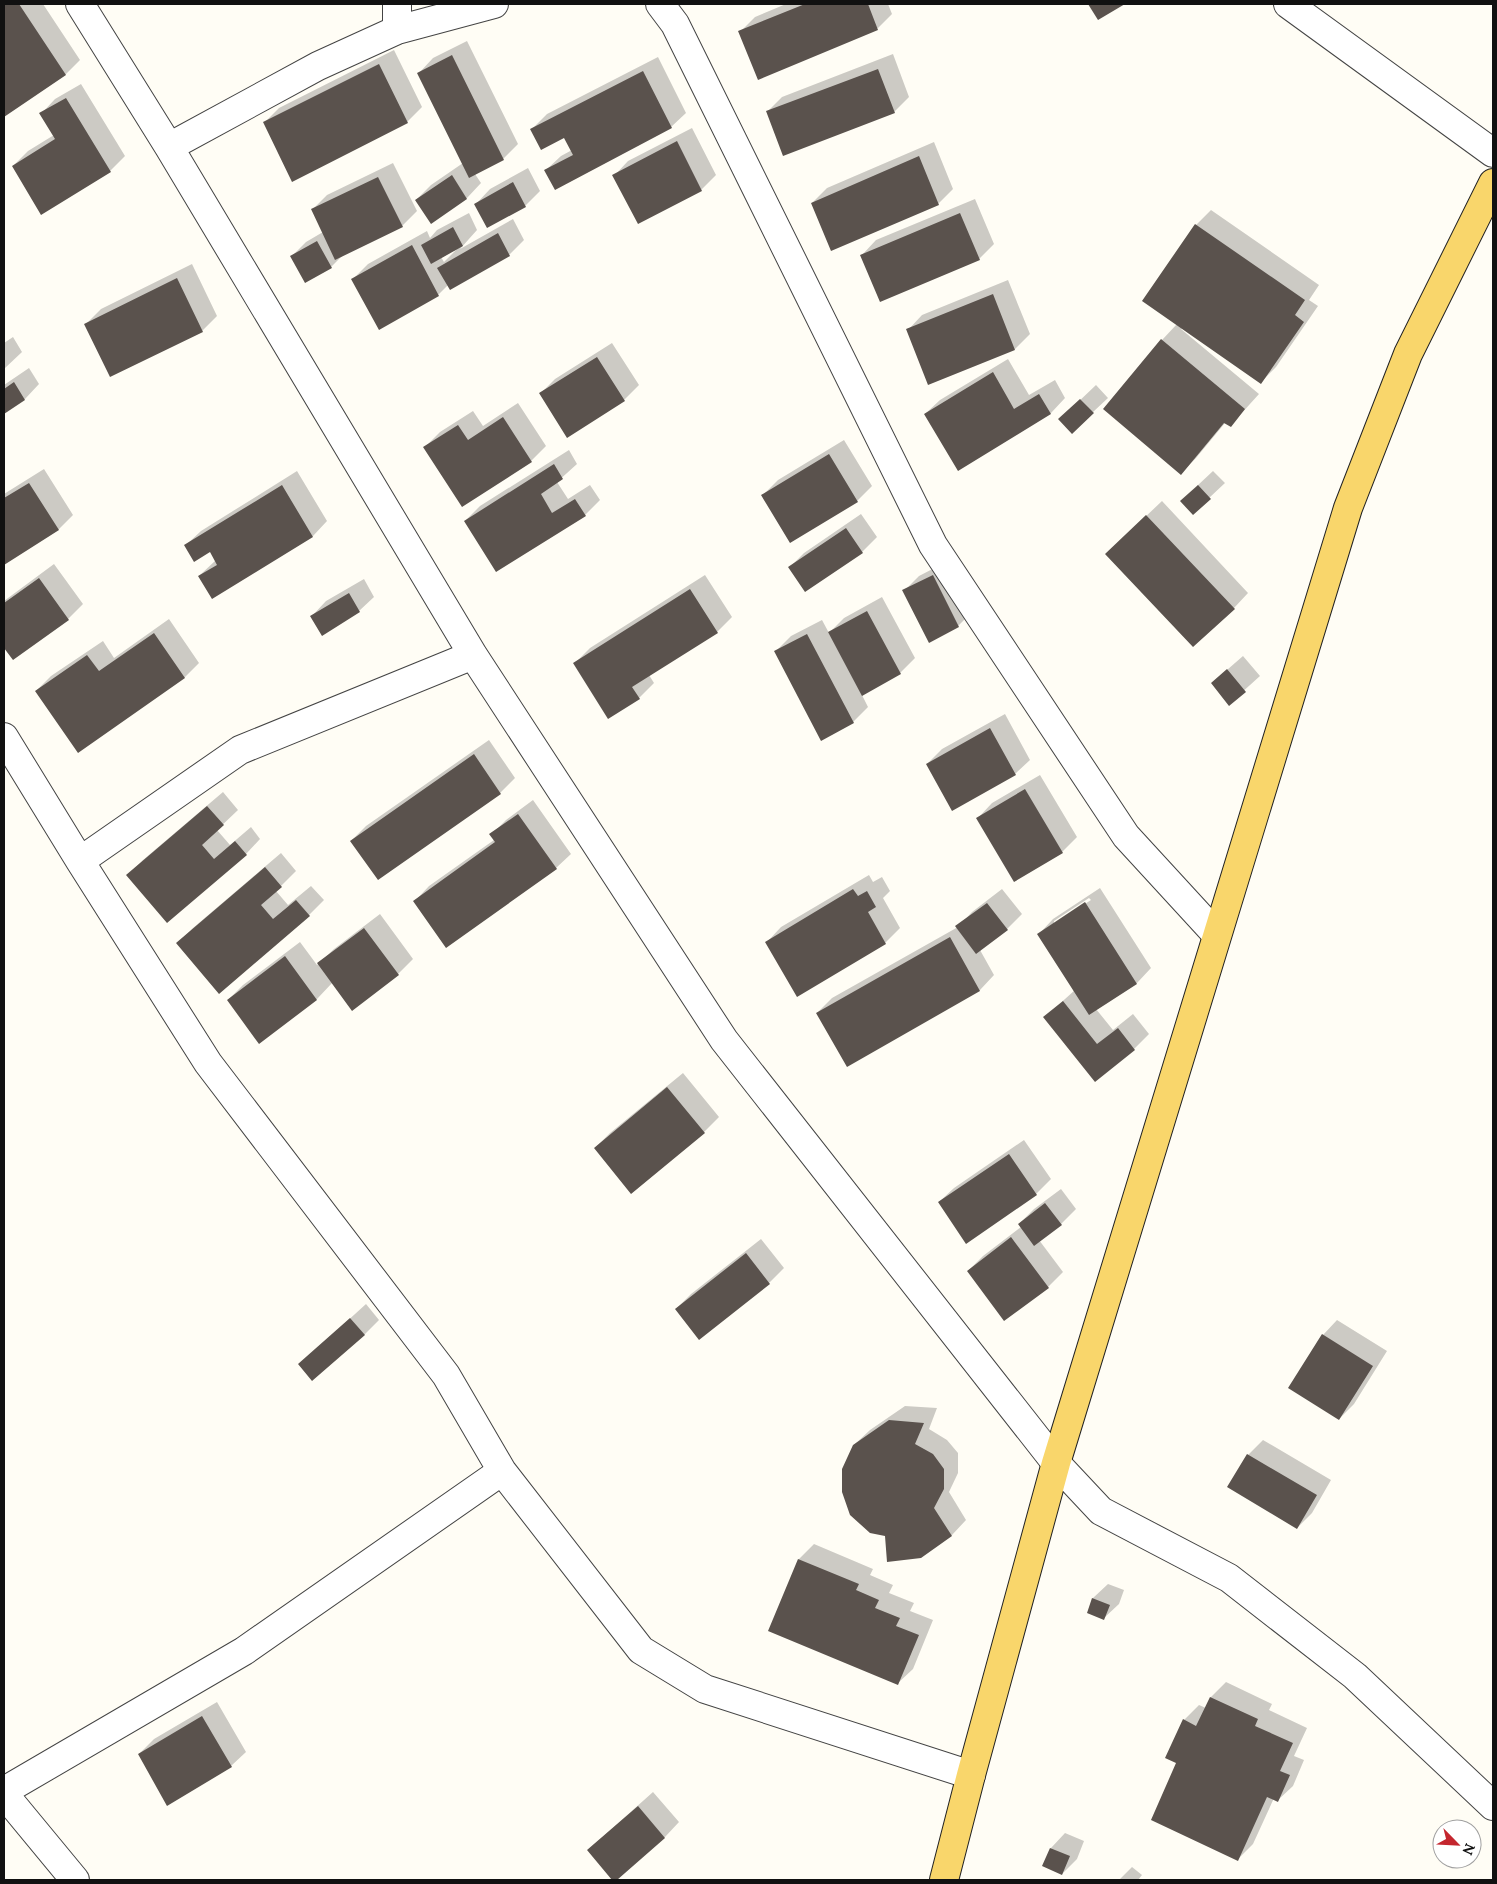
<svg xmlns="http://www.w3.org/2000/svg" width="1497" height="1884" font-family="Lora,serif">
<rect width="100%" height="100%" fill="#fffdf5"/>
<path fill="#0003" fill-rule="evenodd" d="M4,4H43L80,60L65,75L4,116Z
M786,4H888L892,14L878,28L759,78L740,32L755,17Z
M467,41L518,144L503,159L475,174L481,183L467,198L431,222L416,200L431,185L463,163L419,73L433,58Z
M394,50L422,107L407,122L264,123L279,108Z
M893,54L909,97L894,112H767L782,97Z
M658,57L686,113L671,127L546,170L561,156L572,150L565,136L532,129L547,114Z
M81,84L125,156L110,171L41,213L13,166L28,151L54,135L41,114L55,99Z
M692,128L716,175L701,190L614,176L628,161Z
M934,142L953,189L938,204L812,203L827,188Z
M393,163L417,211L402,226L345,253L331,267L292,256L306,242L323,232L312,210L327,195Z
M528,168L540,191L525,206L476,204L490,189Z
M975,199L994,244L979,259L862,255L876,240Z
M1211,210L1319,285L1309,300L1318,306L1276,367L1261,382L1183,328L1181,329L1259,394L1231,425L1225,423L1196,458L1181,473L1162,340L1177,324L1196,225Z
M469,213L477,230L460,249L513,219L524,240L509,255L448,285L438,295L379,328L353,279L368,264L427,231L430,238L437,230ZM457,249L444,262L441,257Z
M192,264L217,316L202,331L86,324L101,309Z
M1008,280L1030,334L1015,349L928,383L908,330L922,315Z
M13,337L22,352L4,369V343Z
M612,343L639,385L624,400L540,394L555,379Z
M1008,359L1029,395L1055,380L1065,398L1051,413L958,469L925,414L940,400Z
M29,368L39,384L25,399L4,412V385Z
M1096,385L1108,398L1093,412L1075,405Z
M518,403L546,446L531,461L425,447L440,432L473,411L483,426Z
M844,440L872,486L857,501L763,495L778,480Z
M569,450L577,464L557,482L568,499L590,485L600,500L585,515L465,521L480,506Z
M44,469L73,515L58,530L4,564V494Z
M297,471L327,521L313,536L212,598L199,576L216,560L210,550L186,545L201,531Z
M1213,471L1225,483L1193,513L1197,486Z
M1162,501L1248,593L1234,608L1122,539Z
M861,514L877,537L862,552L790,567L804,553Z
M948,561L973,611L958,626L904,591L919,576Z
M54,564L83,604L68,619L13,658L4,645V601Z
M705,575L732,617L717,632L649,675L654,683L639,698L575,663L590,648Z
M364,579L374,597L359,611L312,616L326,601Z
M882,597L915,658L900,673L862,695L868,707L853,722L776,651L791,636L822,620L829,633L844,618Z
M169,619L199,663L184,678L36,691L51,676L103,641L114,658Z
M1243,656L1260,676L1229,704L1212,683Z
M1005,714L1030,760L1015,774L927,764L942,749Z
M489,740L515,778L500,793L351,841L366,826Z
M1040,775L1077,837L1062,852L978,818L992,803Z
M223,792L238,810L217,830L230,845L251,827L260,839L246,854L128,875L143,860Z
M533,800L571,854L556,868L415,901L429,886L494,840L491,835L506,820Z
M281,853L296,871L276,891L288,905L311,886L324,900L309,915L178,943L193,928Z
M869,875L873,882L882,877L890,891L883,898L900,928L885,943L767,942L781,927Z
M1100,888L1151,968L1137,983L1096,1009L1113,1030L1133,1014L1149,1034L1134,1049L1095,1081L1045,1017L1075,990L1039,934L1053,919ZM1089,898L1091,900L1054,924V921Z
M1002,889L1022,914L1007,929L980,950L994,975L980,990L847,1065L817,1013L832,998L958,927L972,912Z
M380,914L413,959L398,974L352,1009L333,982L317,999L260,1042L228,1000L243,985L300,942L317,965L334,949Z
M683,1073L719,1117L704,1132L632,1193L595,1148L610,1133Z
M1024,1140L1051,1179L1036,1194L939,1202L954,1188Z
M1061,1189L1076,1209L1061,1224L1039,1240L1063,1272L1048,1287L968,1271L983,1256L1021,1227L1019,1224L1034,1209Z
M761,1239L784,1268L769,1283L676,1309L691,1294Z
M366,1304L379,1320L364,1335L300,1364Z
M1337,1320L1387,1351L1354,1404L1339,1419L1323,1335Z
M905,1406L937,1408L929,1429L947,1440L958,1453V1473L949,1492L966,1520L952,1535L920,1557L886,1535L854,1445L870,1430Z
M1263,1440L1331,1480L1312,1513L1297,1528L1248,1455Z
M814,1544L873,1569L870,1575L893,1585L889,1593L914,1603L910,1611L933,1620L913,1669L898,1683L770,1630L799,1559Z
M1108,1584L1124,1590L1119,1604L1104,1618L1088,1613L1093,1598Z
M1226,1682L1272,1704L1269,1710L1307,1728L1294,1756L1304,1760L1293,1786L1278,1800L1274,1798L1253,1844L1238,1859L1178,1762L1184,1720L1199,1705L1206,1708L1211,1697Z
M217,1702L246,1752L231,1766L139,1754L154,1739Z
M653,1792L679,1822L665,1837L614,1880L588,1850Z
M1065,1833L1084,1841L1077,1859L1062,1874L1051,1848Z
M1132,1867L1142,1875L1138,1880H1119Z"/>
<path fill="#5a524d" d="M4,4H19L66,75L4,117Z
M805,4H868L878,30L758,80L738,31Z
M1088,4H1125L1098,20Z
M452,55L504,160L469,178L417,73Z
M379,64L408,123L292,182L263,122Z
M878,69L895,113L783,156L766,111Z
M643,71L672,128L555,190L544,170L573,155L564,138L541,150L530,129Z
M66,98L111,172L41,215L12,166L55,139L39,113Z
M677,141L702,191L638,224L612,175Z
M919,156L939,205L831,251L811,203Z
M452,175L467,199L431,224L415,200Z
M378,177L403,227L335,260L311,209Z
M513,182L526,207L487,228L474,204Z
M960,213L980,260L880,302L860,255Z
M1195,224L1305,300L1295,315L1304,322L1261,384L1142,301Z
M453,227L463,246L431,264L421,245Z
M498,233L510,256L450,290L437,268Z
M317,241L332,268L305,283L290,256Z
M412,245L439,296L379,330L351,279Z
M177,278L203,332L110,377L84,324Z
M993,294L1015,350L928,385L906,329Z
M1161,339L1245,409L1231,427L1224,423L1181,475L1103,409Z
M597,357L625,401L567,438L539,393Z
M993,372L1014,409L1039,394L1051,414L958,471L924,414Z
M14,382L25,400L4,414V389Z
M1080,399L1094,413L1072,434L1058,419Z
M503,417L532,462L462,507L423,447L458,425L468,440Z
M829,454L858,502L790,543L761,495Z
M554,464L563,479L541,494L552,513L575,499L586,516L496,572L464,521Z
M29,483L59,530L4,565V498Z
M282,485L313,537L212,599L198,576L217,565L210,552L194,562L184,545Z
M1198,485L1211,499L1193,515L1180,501Z
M1146,515L1235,609L1193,647L1105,554Z
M846,528L863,553L805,592L788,567Z
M933,575L959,627L929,643L902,590Z
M39,578L69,620L13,660L4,648V603Z
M690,589L718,633L632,687L640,699L608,719L573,663Z
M349,593L360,612L322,636L310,616Z
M867,611L901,674L862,696L828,632Z
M154,633L185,678L78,753L35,691L87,655L99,671Z
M807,634L854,723L821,741L774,651Z
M1227,669L1246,692L1229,706L1211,683Z
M990,728L1016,775L952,811L926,764Z
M474,754L501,794L378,880L350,841Z
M1025,789L1063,853L1014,882L976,818Z
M207,806L224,825L202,845L214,859L235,841L247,855L167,923L126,875Z
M518,814L557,869L446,948L413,901L495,842L489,834Z
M265,867L282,887L261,905L273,919L296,900L310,916L219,994L176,943Z
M853,889L858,896L867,891L876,907L868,912L886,944L797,997L765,942Z
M1085,902L1137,984L1089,1015L1037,934Z
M987,903L1008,930L976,954L955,926Z
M364,928L399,975L352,1011L317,963Z
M950,937L980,991L847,1067L816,1013Z
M285,956L317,1000L259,1044L227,1000Z
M1063,1001L1097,1044L1118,1028L1135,1050L1095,1082L1043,1017Z
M667,1087L705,1133L631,1194L594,1148Z
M1009,1154L1037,1195L966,1244L938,1202Z
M1045,1203L1062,1225L1034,1246L1018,1224Z
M1011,1237L1049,1288L1004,1321L967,1271Z
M746,1253L770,1284L699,1340L675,1309Z
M350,1318L365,1335L312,1381L298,1364Z
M1322,1334L1373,1366L1339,1420L1288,1388Z
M889,1420L924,1423L915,1444L933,1454L944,1469V1489L934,1508L952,1536L921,1558L887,1562L885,1536L870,1533L850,1515L842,1492V1469L853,1445Z
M1247,1454L1317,1495L1297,1529L1227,1487Z
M798,1559L859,1584L856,1590L879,1600L875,1608L900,1618L896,1626L919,1635L898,1685L768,1631Z
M1092,1598L1110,1605L1104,1620L1087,1613Z
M1210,1697L1258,1719L1255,1726L1293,1743L1280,1771L1290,1775L1278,1802L1267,1797L1238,1861L1151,1820L1176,1763L1165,1758L1183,1719L1196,1726Z
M202,1716L232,1767L167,1806L138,1754Z
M638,1806L665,1838L617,1880H612L587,1850Z
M1050,1848L1070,1856L1062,1875L1042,1866Z"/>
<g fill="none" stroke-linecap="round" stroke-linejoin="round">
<g stroke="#444" stroke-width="30">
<path id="minor" d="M80,4L169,147L473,655L724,1040L1056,1463L1101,1511L1229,1578L1355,1676L1493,1806
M397,4V30
M660,4L675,24L933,545L1126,836L1216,934
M1288,4L1493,153
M169,147L318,66L397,30L494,4
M4,737L80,861L208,1063L446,1375L502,1471L641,1650L705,1689L971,1775
M80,861L240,750L473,655
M4,1791L244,1651L502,1471
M4,1794L75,1880"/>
</g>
<g stroke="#222" stroke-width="30">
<path id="major" d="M944,1880L971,1775L1056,1463L1348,508L1408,354L1493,183"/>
</g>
<use href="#minor" stroke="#fff" stroke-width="28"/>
<use href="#major" stroke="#f9d66b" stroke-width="28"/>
</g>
<rect width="1497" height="1884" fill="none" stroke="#111111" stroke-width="10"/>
<g transform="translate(1457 1844) rotate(114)"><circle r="24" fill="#ffffff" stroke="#a0a0a0"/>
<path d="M0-4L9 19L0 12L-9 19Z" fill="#c4262e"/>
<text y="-8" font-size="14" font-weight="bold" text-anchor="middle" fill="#111111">N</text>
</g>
</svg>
